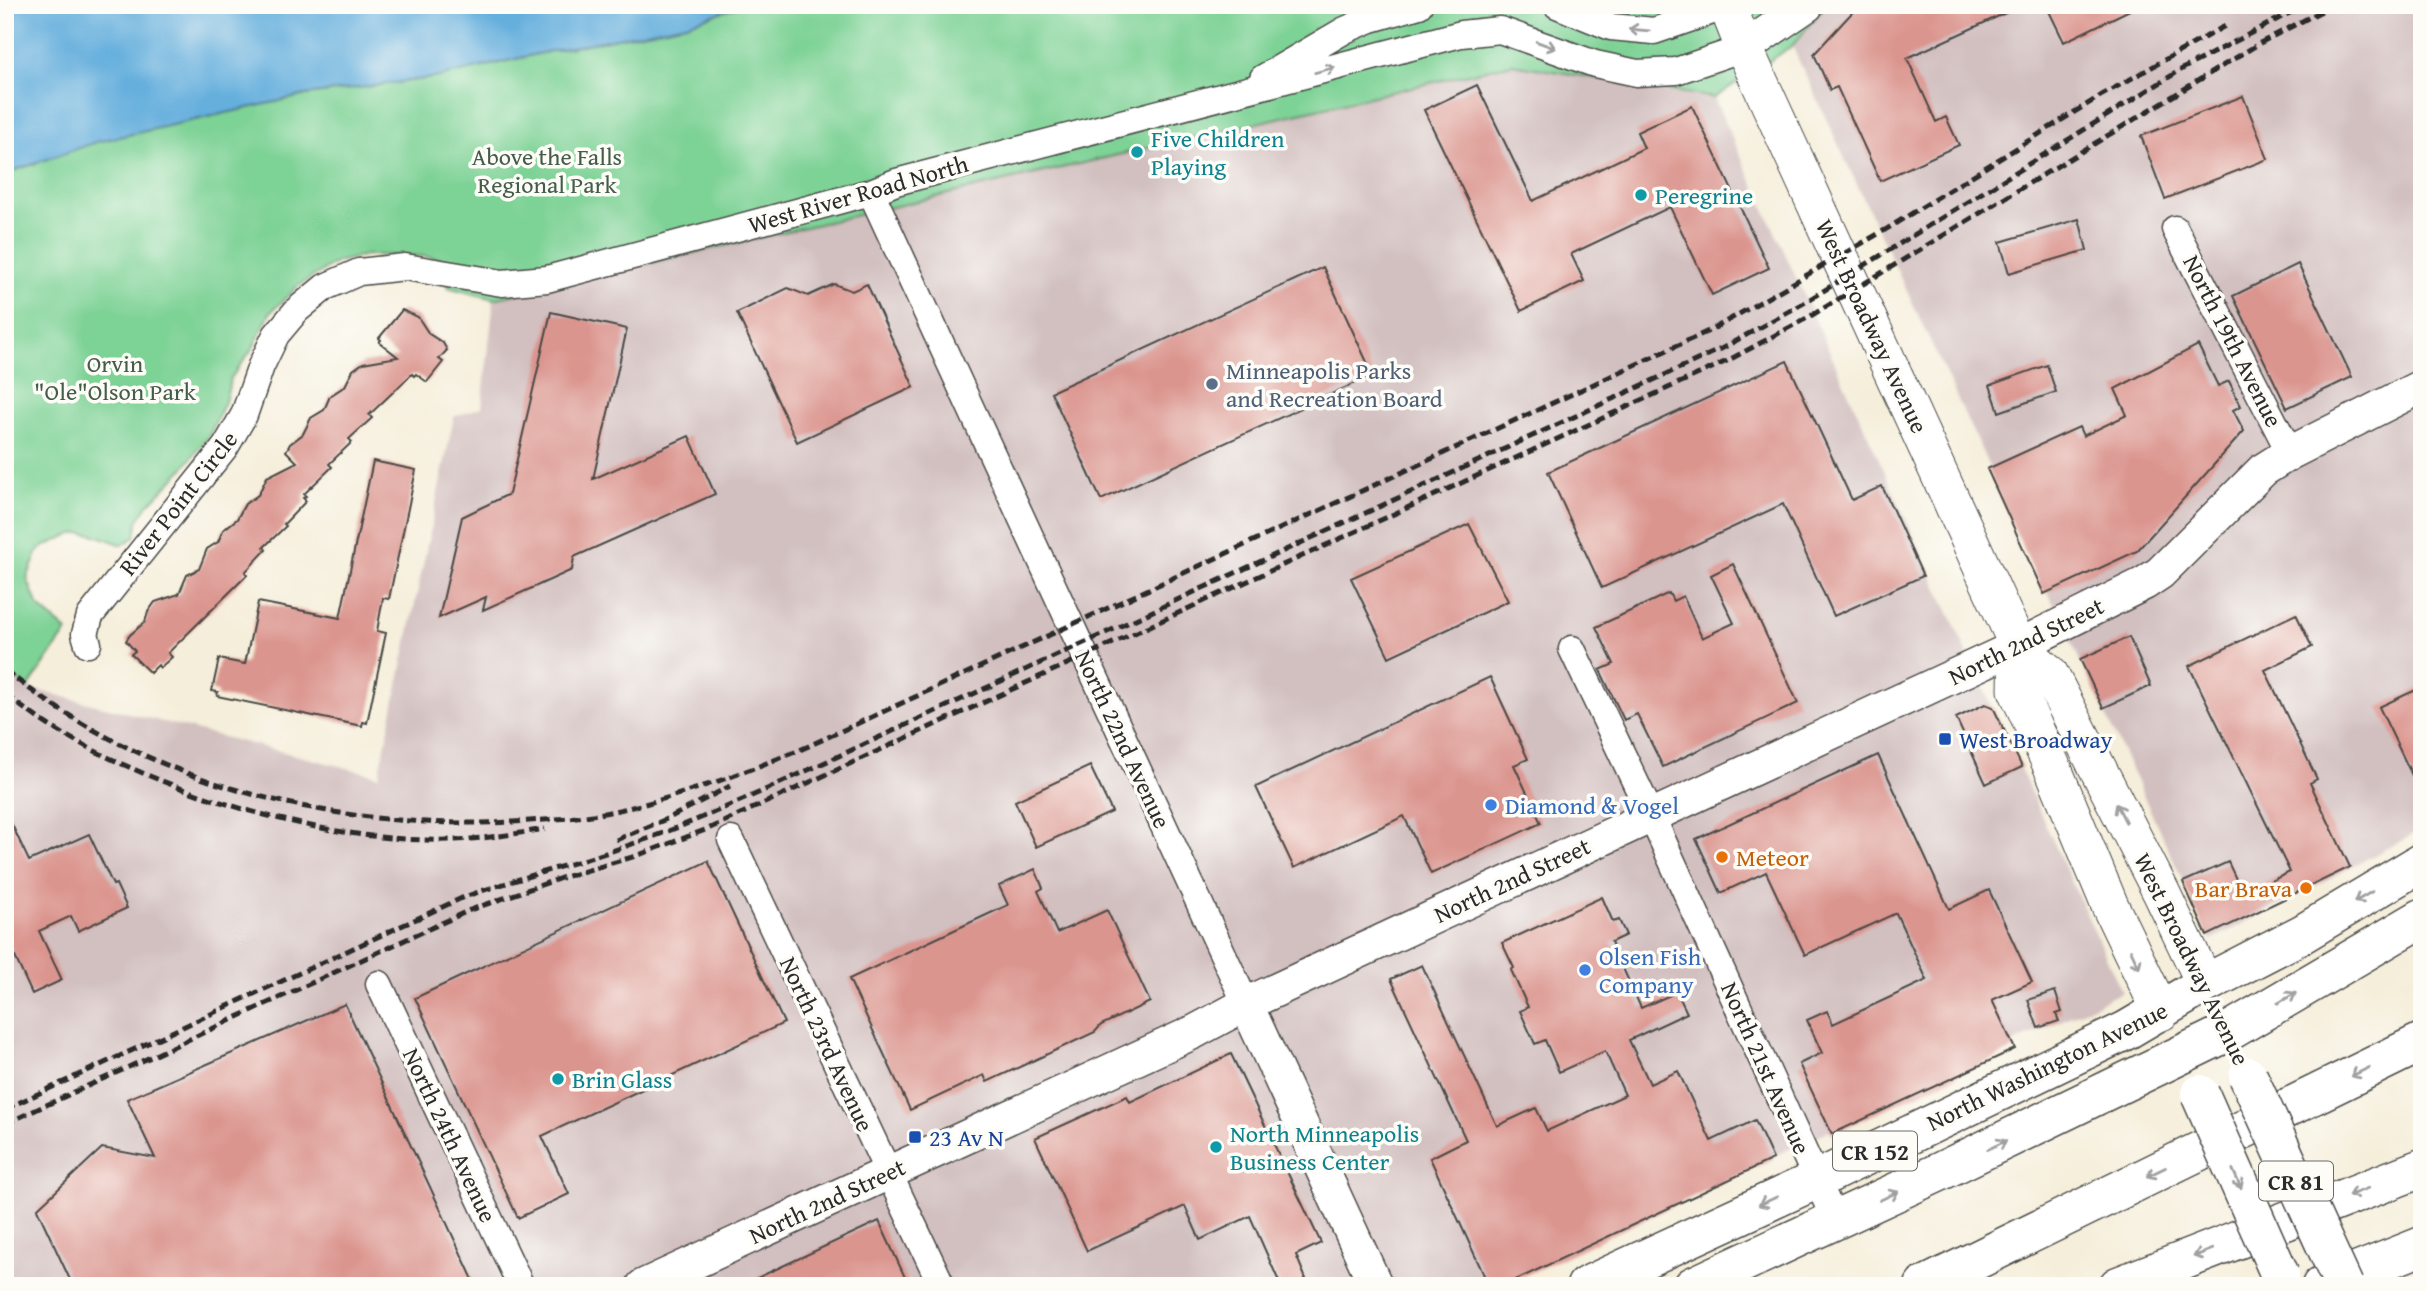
<svg xmlns="http://www.w3.org/2000/svg" width="2427" height="1291" font-family="'Gentium Book Plus',serif">
<rect width="100%" height="100%" fill="#fdfcf7"/>
<filter id="ink" filterUnits="userSpaceOnUse"><feTurbulence type="fractalNoise" baseFrequency=".0143" numOctaves="2"/><feDisplacementMap in="SourceGraphic" scale="14" xChannelSelector="R" yChannelSelector="G"/><feConvolveMatrix kernelMatrix="1 2 1 2 8 2 1 2 1" color-interpolation-filters="sRGB"/></filter>
<filter id="wash" filterUnits="userSpaceOnUse"><feTurbulence type="fractalNoise" baseFrequency=".00686" numOctaves="4" result="noise"/><feDisplacementMap in="SourceGraphic" scale="28" xChannelSelector="R" yChannelSelector="G"/><feGaussianBlur stdDeviation="1.57" result="paint"/><feColorMatrix in="noise" values="0 0 0 0 0 0 0 0 0 0 0 0 0 0 0 0 0 1.4 0 .05"/><feComposite in="paint" operator="in"/></filter>
<g filter="url(#wash)">
<rect width="100%" height="100%" fill="#f5eeda"/>
<path fill="#d2bfc0" d="M1826,5H2422V830L2211,940L1792,46Z
M1512,64L1714,98L2122,992L1500,1286H5V670L28,688L379,776L454,417L482,407L494,299Z"/>
<path fill="#7dd295" stroke="#547e60" stroke-width="2" d="M742,5H1826L1792,46L1714,98L1512,64L494,299L447,287L451,260L421,256L367,255L337,262L298,286L270,313L253,348L231,378L225,402L210,434L183,469L148,505L138,520L135,537L122,545C80,528 80,529 39,549L27,578L38,606L67,631L28,688L5,670V174L96,142L306,95L439,77L537,54L686,24Z"/>
<path fill="#65afdd" stroke="#486d84" stroke-width="2" d="M5,5H742L686,24L537,54L439,77L306,95L96,142L5,174Z"/>
<g id="blocks">
<path fill="#db958f" d="M1859,5H2023L1907,58L1936,122L1946,117L1959,145L1880,181L1837,87L1830,90L1814,54Z
M2046,5H2140L2064,42Z
M1477,85L1533,201L1644,148L1637,132L1692,106L1769,268L1712,295L1670,207L1571,254L1584,281L1521,311L1424,110Z
M2243,96L2268,159L2165,199L2141,136Z
M2079,219L2087,250L2009,273L2000,242Z
M2298,264L2352,377L2287,408L2233,296Z
M1323,267L1373,375L1101,500L1051,392Z
M834,284L852,291L867,284L914,387L797,442L737,313L788,288L808,296Z
M402,310L418,317L429,334L443,343L447,350L439,359L443,362L427,382L416,374L414,376L412,374L369,415L372,418L349,439L352,442L329,464L332,467L304,494L306,496L303,498L306,501L284,524L286,526L264,547L266,550L245,572L247,575L168,653L172,657L160,668L158,665L150,673L131,654L135,651L126,641L130,635L145,622L148,612L155,602L179,594L187,575L199,569L207,549L218,542L223,530L237,519L245,504L258,495L267,477L297,462L286,451L290,444L303,434L311,418L324,410L330,396L345,386L353,370L363,363L398,357L379,342L381,340L379,338Z
M551,312L627,329L593,479L689,436L715,494L574,557L572,570L483,610L486,597L439,618L462,517L509,494Z
M2198,345L2218,386L2229,381L2241,406L2233,410L2244,431L2137,551L2044,594L1987,469L2079,427L2083,436L2127,415L2115,389Z
M1787,361L1852,500L1882,486L1923,576L1834,616L1783,504L1602,588L1548,472Z
M2047,365L2056,392L1999,412L1990,385Z
M373,461L416,470L389,599L383,598L377,631L386,633L367,723L363,722L362,726L217,696L218,692L212,691L219,659L245,664L258,602L340,618Z
M1469,524L1508,601L1389,657L1351,578Z
M1733,564L1798,703L1663,767L1637,714L1624,720L1600,670L1614,664L1596,627L1669,593L1673,601L1683,596L1702,638L1734,623L1711,575Z
M2296,614L2312,647L2265,670L2317,779L2310,783L2350,867L2207,936L2183,882L2228,862L2243,894L2290,872L2189,666Z
M2129,637L2151,686L2103,708L2080,659Z
M1490,677L1528,759L1514,765L1541,823L1431,874L1404,816L1294,868L1256,787Z
M2422,687V796L2379,707Z
M1985,704L1993,707L2022,767L1986,784L1956,718Z
M1878,755L1949,909L1989,890L2032,982L1992,1000L2015,1049L1832,1134L1799,1064L1822,1053L1807,1020L1827,1011L1833,1024L1927,980L1896,913L1805,955L1766,872L1721,893L1696,839Z
M1090,766L1112,812L1036,847L1015,801Z
M5,810L29,861L89,834L113,885L116,884L127,908L78,931L71,916L39,931L62,980L32,994L5,935Z
M708,861L784,1023L542,1136L569,1194L518,1218L415,998Z
M1035,869L1043,888L1038,891L1057,933L1107,910L1150,1002L1101,1025L1095,1032L987,1082L984,1075L910,1110L849,979L1008,905L999,886Z
M1602,897L1613,922L1619,920L1626,935L1611,942L1641,1008L1677,992L1687,1013L1629,1040L1650,1084L1678,1071L1711,1141L1755,1120L1773,1159L1503,1286H1489L1430,1158L1466,1140L1391,979L1422,965L1497,1126L1536,1108L1547,1131L1625,1095L1605,1051L1559,1072L1545,1040L1535,1044L1520,1011L1528,1007L1511,970L1514,968L1502,943Z
M2055,991L2062,1012L2056,1014L2059,1021L2038,1028L2028,1000Z
M345,1004L476,1286H73L37,1209L102,1148L155,1158L127,1099Z
M1231,1054L1321,1243L1296,1255L1306,1279L1291,1286H1281L1250,1216L1200,1240L1185,1206L1087,1251L1035,1138L1127,1096L1130,1102Z
M879,1221L909,1286H740Z"/>
</g>
</g>
<g filter="url(#ink)">
<use href="#blocks" fill-opacity="0" stroke="#494845" stroke-width="2"/>
<g fill="none" stroke-linecap="round" stroke-linejoin="round">
<g stroke="#494845" stroke-width="29">
<path id="minor" d="M1557,5L1611,27L1654,31L1727,6
M1263,78L1345,30L1371,19L1419,5
M871,192L1246,1004
M2175,229L2290,453
M88,644L85,634L90,616L226,446L244,415L261,366L276,335L297,310L325,287L359,272L405,267L502,283L547,279L871,192L896,182L1461,34L1500,30L1595,64L1637,73L1676,71L1744,48
M1572,649L1651,815L1835,1220
M731,840L942,1286
M379,984L521,1286"/>
</g>
<g stroke="#494845" stroke-width="36">
<path id="tertiary" d="M1744,48L1807,5
M1246,1004L1376,1286
M643,1286L1194,1032L1246,1004L2018,646L2145,583L2160,573L2263,470L2290,453L2422,386"/>
</g>
<g stroke="#494845" stroke-width="39">
<path id="secondary" d="M1727,5L1744,48L2018,646L2049,673L2161,892L2205,984
M2018,646L2017,690L2054,771L2110,906L2161,1012"/>
</g>
<g stroke="#494845" stroke-width="41">
<path id="primary" d="M1586,1286L1816,1180L2127,1030L2205,984L2302,934L2422,862
M1693,1286L1935,1174L2228,1032L2422,918"/>
</g>
<g stroke="#494845" stroke-width="41">
<path id="motorway" d="M1924,1286L2422,1042
M2118,1286L2422,1168
M2321,1286L2422,1246"/>
</g>
<use href="#minor" stroke="#fff" stroke-width="26"/>
<use href="#tertiary" stroke="#fff" stroke-width="33"/>
<use href="#secondary" stroke="#fff" stroke-width="37"/>
<use href="#primary" stroke="#fff" stroke-width="38"/>
<use href="#motorway" stroke="#fff" stroke-width="38"/>
<path stroke="#2b2b2b" stroke-width="5" stroke-dasharray="10 5" stroke-linecap="butt" d="M5,670C146,784 334,831 513,822C541,820 570,819 598,814C668,802 734,776 800,750L1713,329L1885,230L2102,95L2225,26
M5,695C23,707 40,721 58,731C170,796 341,849 471,839C496,837 521,833 545,829
M616,840L669,818L730,786
M5,1109L464,897C521,877 579,863 635,843C680,828 722,809 765,790L1721,349L1802,304L2184,68L2305,5
M5,1124L470,910L561,878L636,856L708,829L1727,361L1809,317L2260,43L2333,5"/>
<g stroke="#494845" stroke-width="41" stroke-linecap="butt">
<path id="primary-bridge" d="M2248,1076L2344,1286
M2200,1094L2280,1275"/>
</g>
<use href="#primary-bridge" stroke="#fff" stroke-width="38"/>
</g>
<defs><path id="oneway-shaft" d="M-6 0H5M1.5-3L5.5 0L1.5 3" fill="none" stroke-width="1.6" stroke-linecap="round" stroke-linejoin="round" transform="scale(1.75)"/></defs>
<g stroke="#a0a0a0">
<use href="#oneway-shaft" transform="translate(1639 30) rotate(-175)"/>
<use href="#oneway-shaft" transform="translate(1546 45) rotate(20)"/>
<use href="#oneway-shaft" transform="translate(1325 70) rotate(-15)"/>
<use href="#oneway-shaft" transform="translate(2121 813) rotate(-117)"/>
<use href="#oneway-shaft" transform="translate(2363 897) rotate(149)"/>
<use href="#oneway-shaft" transform="translate(2135 959) rotate(65)"/>
<use href="#oneway-shaft" transform="translate(2287 998) rotate(-30)"/>
<use href="#oneway-shaft" transform="translate(2360 1072) rotate(154)"/>
<use href="#oneway-shaft" transform="translate(1997 1145) rotate(-26)"/>
<use href="#oneway-shaft" transform="translate(2156 1172) rotate(154)"/>
<use href="#oneway-shaft" transform="translate(2237 1179) rotate(66)"/>
<use href="#oneway-shaft" transform="translate(2358 1192) rotate(159)"/>
<use href="#oneway-shaft" transform="translate(1889 1196) rotate(-25)"/>
<use href="#oneway-shaft" transform="translate(1768 1201) rotate(155)"/>
<use href="#oneway-shaft" transform="translate(2203 1253) rotate(159)"/>
</g>
</g>
<g fill="#0f9aa8" stroke="#fdfcf7" stroke-width="2.5">
<circle cx="1137" cy="152" r="7"/>
<circle cx="1641" cy="195" r="7"/>
<circle cx="558" cy="1079" r="7"/>
<circle cx="1216" cy="1147" r="7"/>
</g>
<circle fill="#5c6f8a" stroke="#fdfcf7" stroke-width="2.5" cx="1212" cy="384" r="7"/>
<g fill="#1a4fb4" stroke="#fdfcf7" stroke-width="2.5">
<rect x="1938" y="732" width="14" height="14" rx="3.5"/>
<rect x="908" y="1130" width="14" height="14" rx="3.5"/>
</g>
<g fill="#3f7fe0" stroke="#fdfcf7" stroke-width="2.5">
<circle cx="1491" cy="805" r="7"/>
<circle cx="1585" cy="970" r="7"/>
</g>
<g fill="#e8710a" stroke="#fdfcf7" stroke-width="2.5">
<circle cx="1722" cy="857" r="7"/>
<circle cx="2306" cy="888" r="7"/>
</g>
<g text-anchor="middle" dominant-baseline="central" stroke-width="7" stroke-linejoin="round" paint-order="stroke">
<g fill="#fdfcf7" stroke="#6a6a68" stroke-width="2">
<rect x="1833" y="1131.5" width="84" height="39" rx="5"/>
<rect x="2259" y="1161.5" width="74" height="39" rx="5"/>
</g>
<g font-size="23" font-weight="bold" fill="#2b2b2b">
<text x="1875" y="1151">CR 152</text>
<text x="2296" y="1181">CR 81</text>
</g>
<g font-size="24" fill="#0d838f" stroke="#fdfcf7" text-anchor="start">
<text x="1151" y="138">Five Children<tspan x="1151" dy="28">Playing</tspan></text>
<text x="1655" y="195">Peregrine</text>
<text x="572" y="1079">Brin Glass</text>
<text x="1230" y="1133">North Minneapolis<tspan x="1230" dy="28">Business Center</tspan></text>
</g>
<g font-size="24" fill="#445d4b" stroke="#fdfcf7">
<text x="547" y="156">Above the Falls<tspan x="547" dy="28">Regional Park</tspan></text>
<text x="115" y="363">Orvin<tspan x="115" dy="28">"Ole"Olson Park</tspan></text>
</g>
<g font-size="24" fill="#2b2b2b" stroke="#fdfcf7">
<text transform="translate(858 194) rotate(-16)">West River Road North</text>
<text transform="translate(1872 326) rotate(65)">West Broadway Avenue</text>
<text transform="translate(2233 341) rotate(63)">North 19th Avenue</text>
<text transform="translate(178 503) rotate(-52)">River Point Circle</text>
<text transform="translate(2026 641) rotate(-26)">North 2nd Street</text>
<text transform="translate(1123 739) rotate(65)">North 22nd Avenue</text>
<text transform="translate(1512 880) rotate(-25)">North 2nd Street</text>
<text transform="translate(2192 959) rotate(64)">West Broadway Avenue</text>
<text transform="translate(827 1044) rotate(65)">North 23rd Avenue</text>
<text transform="translate(2047 1066) rotate(-26)">North Washington Avenue</text>
<text transform="translate(1766 1068) rotate(66)">North 21st Avenue</text>
<text transform="translate(450 1135) rotate(65)">North 24th Avenue</text>
<text transform="translate(827 1201) rotate(-25)">North 2nd Street</text>
</g>
<g font-size="24" fill="#4e5e75" stroke="#fdfcf7" text-anchor="start">
<text x="1226" y="370">Minneapolis Parks<tspan x="1226" dy="28">and Recreation Board</tspan></text>
</g>
<g font-size="24" fill="#164399" stroke="#fdfcf7" text-anchor="start">
<text x="1959" y="739">West Broadway</text>
<text x="929" y="1137">23 Av N</text>
</g>
<g font-size="24" fill="#366cbe" stroke="#fdfcf7" text-anchor="start">
<text x="1505" y="805">Diamond &amp; Vogel</text>
<text x="1599" y="956">Olsen Fish<tspan x="1599" dy="28">Company</tspan></text>
</g>
<g font-size="24" fill="#c56008" stroke="#fdfcf7" text-anchor="start">
<text x="1736" y="857">Meteor</text>
<text x="2292" y="888" text-anchor="end">Bar Brava</text>
</g>
</g>
<rect width="2427" height="1291" fill="none" stroke="#fdfcf7" stroke-width="28"/>
</svg>
